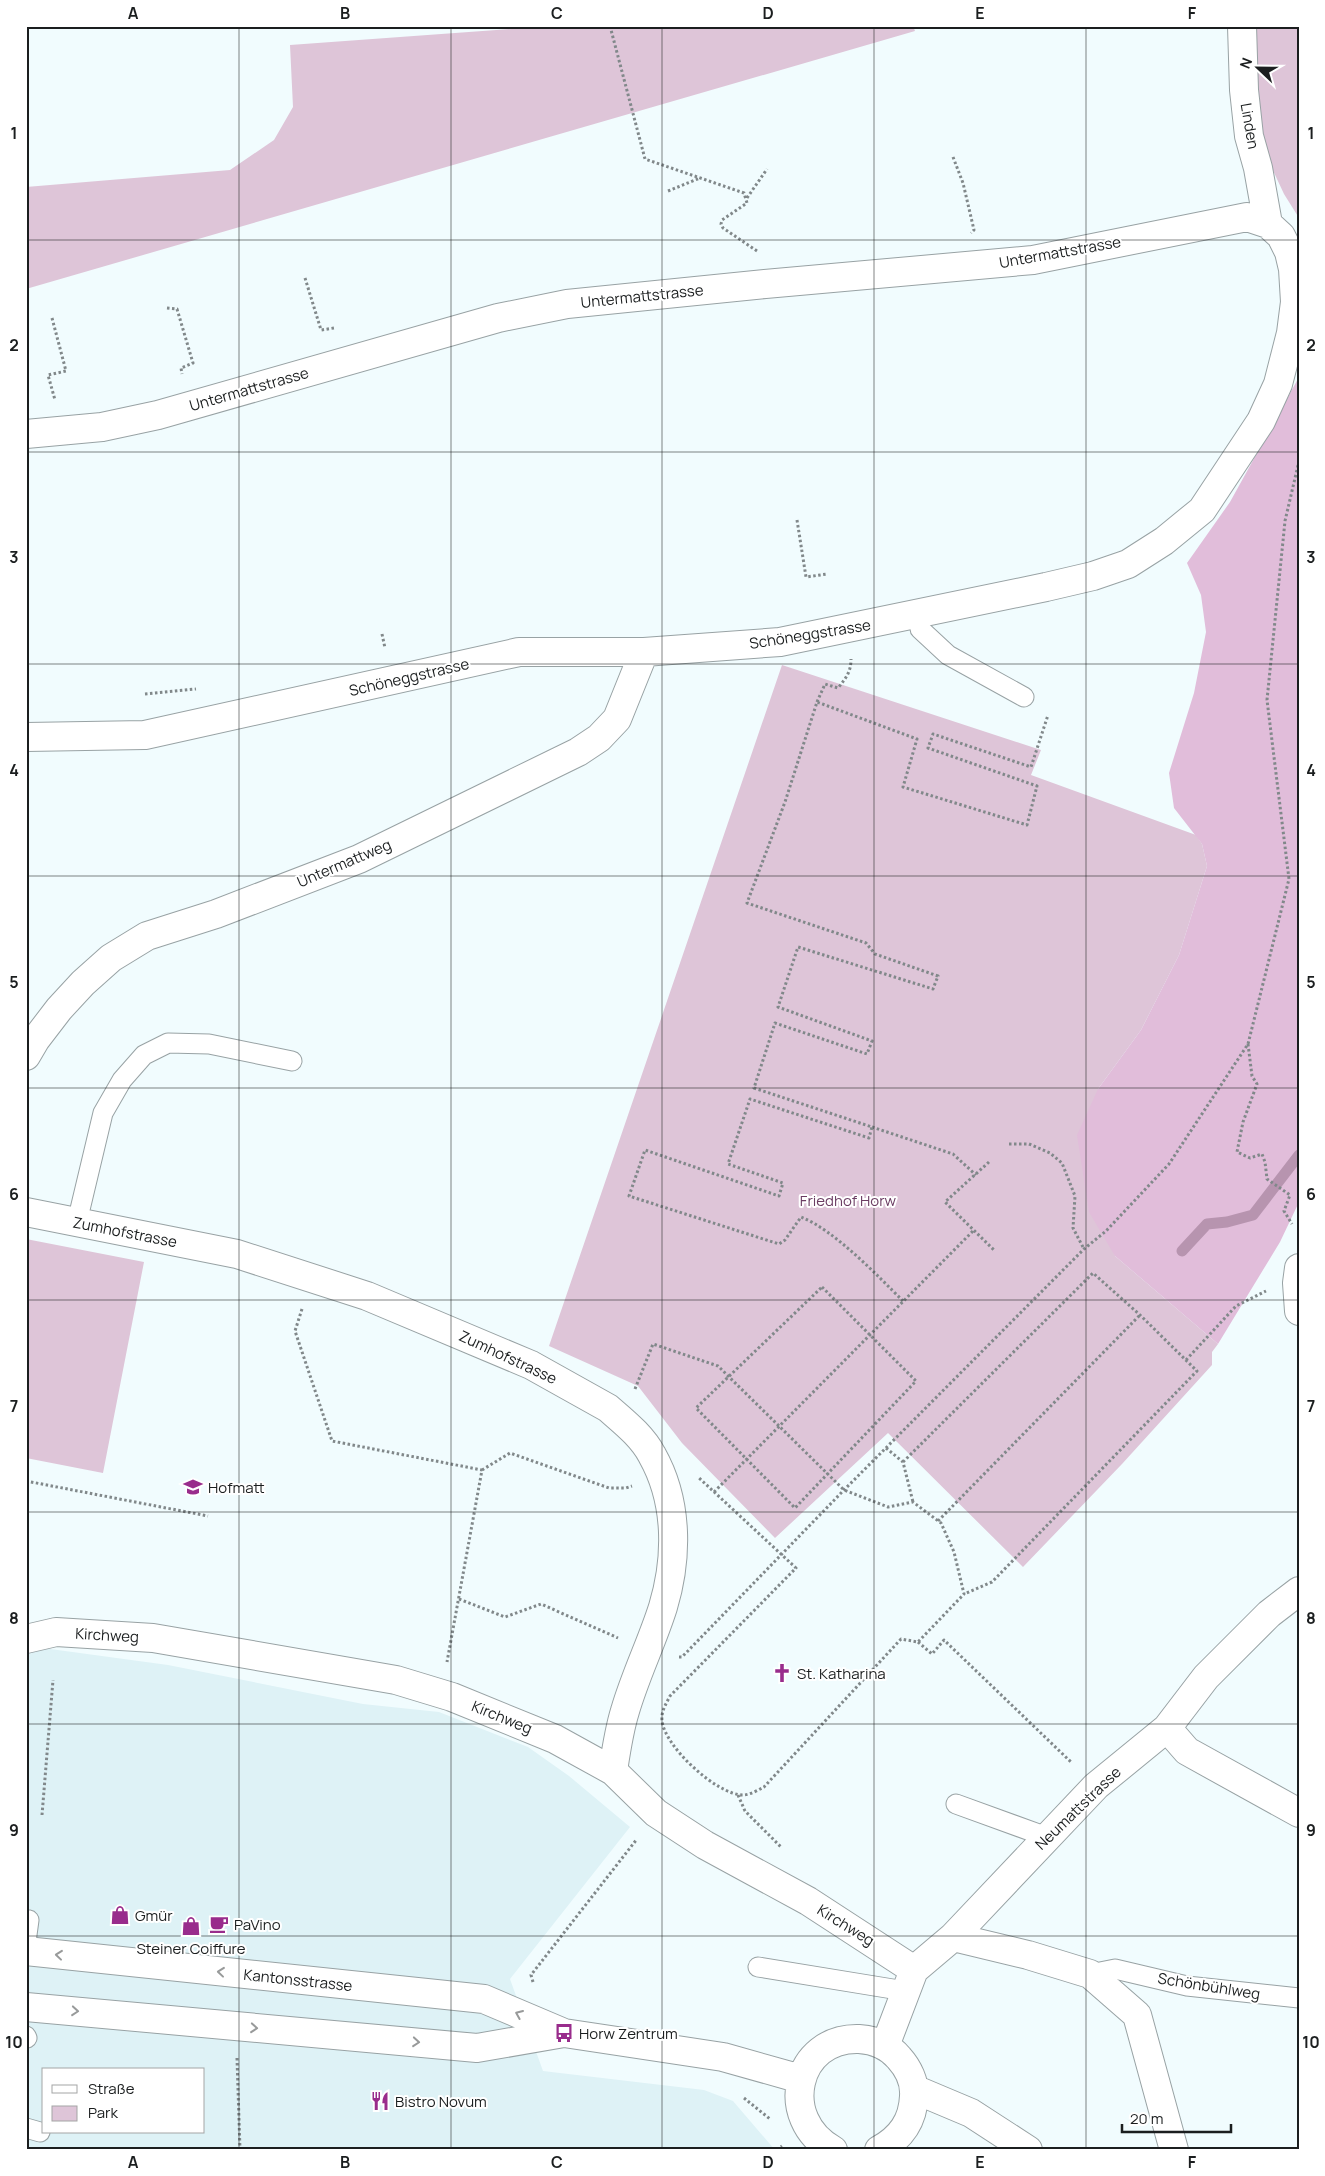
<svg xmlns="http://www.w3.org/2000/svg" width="1325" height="2176" font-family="Manrope,sans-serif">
<rect width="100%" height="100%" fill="#f1fcfe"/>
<path fill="#def2f6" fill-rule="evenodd" d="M43,1648L168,1665L363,1704L439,1712L528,1747L569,1776L630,1827L510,1979L543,2071L704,2090L733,2101L775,2150H26V1655ZM44,2070H204V2132H44Z"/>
<path fill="#dec5d8" d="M553,26H913L915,31L26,289V187L230,170L274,140L293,107L290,45Z
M1250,26H1299V218L1284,194L1262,147Z
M782,665L1041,750L1031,775L1196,835L1202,844L1207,866L1179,955L1141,1030L1098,1089L1115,1256L1218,1344L1212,1352V1365L1122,1464L1023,1567L888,1433L775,1538L682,1443L638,1386L549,1346Z
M26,1239L144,1262L103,1473L26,1458Z"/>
<path fill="#e1bdda" d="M1299,377V1202L1280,1242L1218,1344L1115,1256L1089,1212L1077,1135L1098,1089L1141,1030L1179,955L1207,866L1202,844L1174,808L1169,773L1194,693L1206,632L1201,595L1187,563L1230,502Z"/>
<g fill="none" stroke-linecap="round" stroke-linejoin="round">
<path stroke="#b794af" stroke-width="11" d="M1182,1251L1207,1224L1227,1222L1253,1215L1299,1155"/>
<g stroke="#98a2a4" stroke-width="21">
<path id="lane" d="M920,629L948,655L1024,697
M77,1222L103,1113L122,1080L144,1055L168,1043L209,1044L292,1061
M956,1804L1047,1837
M26,1942L29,1920
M758,1967L905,1991
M1090,1974L1115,1969L1187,1986L1299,1998
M26,2036L27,2038
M26,2128L40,2132"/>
</g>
<g stroke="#98a2a4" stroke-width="30">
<path id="street" d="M1242,26L1244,90L1249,136L1258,168L1268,224
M26,434L102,427L158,415L498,318L567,304L765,284L1033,260L1247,217L1268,224L1281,236L1289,252L1293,269L1295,302L1291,333L1278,384L1261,421L1202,510L1164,541L1128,564L1093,576L1046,587L780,642L644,652H519L145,735L26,737
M26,1056L36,1039L59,1009L83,983L111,958L147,936L216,914L359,859L578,752L599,738L617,719L644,652
M26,1212L237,1254L367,1296L531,1365L608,1408C624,1422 642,1436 652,1455C678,1501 678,1557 663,1607C652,1642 635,1676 625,1711C619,1730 616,1751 613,1771
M1299,1268L1297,1283L1299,1311
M26,1639L56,1632L153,1638L396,1680L452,1697L555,1739L613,1771L656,1813L705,1845L808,1901L914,1970
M1167,1728L1187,1751L1299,1813
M953,1937L1028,1955L1090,1974L1137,2015L1174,2150
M885,2046L914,1970L953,1937L1096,1786L1167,1728L1206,1677L1269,1614L1299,1591"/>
</g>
<g stroke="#98a2a4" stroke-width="30">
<path id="secondary" d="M26,1951L484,1999L564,2033L723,2057L801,2079
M26,2007L477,2048L564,2033
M914,2089L971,2113L1028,2150
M833,2150C777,2119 795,2037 859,2039C874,2040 889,2046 899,2058C908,2068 915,2082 914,2096C913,2121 901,2138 879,2150"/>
</g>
<path stroke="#81888a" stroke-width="3" stroke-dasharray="2.5 2.5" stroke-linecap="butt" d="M610,26L645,159L744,193L747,203L722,220L721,224L723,228L757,251
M953,157L963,183L974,230L971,233
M668,191L700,178
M747,198L767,169
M305,278L321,330L334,328
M167,308L177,309L193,363L181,368L182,374
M52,318L66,371L48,375L55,400
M797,520L806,577L827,574
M382,634L385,648
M145,694L196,689
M817,702L825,684L838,688C846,678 851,672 851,659
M1248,1044L1252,1076L1257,1084L1243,1122L1237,1152L1250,1158L1262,1154L1265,1162L1267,1179L1290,1195L1284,1211L1292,1224
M872,1127L953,1154L976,1175
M1009,1144H1029L1050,1153L1062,1163L1075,1196L1073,1228L1084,1249
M989,1162L945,1202L995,1251
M822,1287L916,1381L795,1508L696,1408Z
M903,1301C877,1275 834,1230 801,1217L785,1240L779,1244L629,1196L645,1150L779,1196L783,1183L728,1164L750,1099L869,1138L872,1127L754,1088L775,1023L867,1054L872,1041L778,1007L798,947L933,989L938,976L875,954L866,943L747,903L785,802L817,702L917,739L903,787L1027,825L1037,786L928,748L933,734L1031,767L1048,715
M302,1309L295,1331L332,1441L482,1470L447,1662
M1186,1360L1236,1306L1266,1291
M635,1389L653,1344L718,1366L844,1490L888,1507L913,1502L941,1523L954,1552L964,1594L918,1642L901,1639L764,1787C758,1790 750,1795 743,1795C717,1795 665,1747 662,1721C661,1711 666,1704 670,1696L796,1568L698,1477
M886,1448L903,1462L913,1502
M903,1462L1093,1273L1140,1315L1197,1371L992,1582L964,1594
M482,1470L510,1453L609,1488H626L632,1486
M26,1481L208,1516
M714,1492L974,1230
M938,1521L1140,1315
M459,1599L505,1617L541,1604L618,1638
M918,1642L932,1654L944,1640L1072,1763
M679,1657H682L844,1490L1084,1249L1106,1231L1169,1164L1248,1044L1289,879L1267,700L1285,521L1299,461
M738,1795L745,1811L782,1848
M42,1815L53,1680
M533,1982L531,1975L637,1839
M237,2058L240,2150
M744,2098L770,2119
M777,2150L782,2146"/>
<use href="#lane" stroke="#fff" stroke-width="19"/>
<use href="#street" stroke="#fff" stroke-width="28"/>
<use href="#secondary" stroke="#fff" stroke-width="28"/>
</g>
<defs><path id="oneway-chevron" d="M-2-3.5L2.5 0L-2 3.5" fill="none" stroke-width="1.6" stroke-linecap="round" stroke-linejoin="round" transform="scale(1.25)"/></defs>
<g stroke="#989a9a">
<use href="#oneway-chevron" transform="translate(59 1955) rotate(-174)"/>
<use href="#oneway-chevron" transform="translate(221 1972) rotate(-174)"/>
<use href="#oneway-chevron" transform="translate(75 2011) rotate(5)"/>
<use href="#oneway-chevron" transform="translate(519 2014) rotate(-157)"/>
<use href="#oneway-chevron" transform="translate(254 2028) rotate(5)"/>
<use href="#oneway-chevron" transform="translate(416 2042) rotate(5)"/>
</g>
<path fill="none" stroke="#1b1e1f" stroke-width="1" stroke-opacity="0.55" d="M239,26V2150M451,26V2150M662,26V2150M874,26V2150M1086,26V2150M26,240H1299M26,452H1299M26,664H1299M26,876H1299M26,1088H1299M26,1300H1299M26,1512H1299M26,1724H1299M26,1936H1299"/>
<defs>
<g id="school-bare" transform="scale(1.5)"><path d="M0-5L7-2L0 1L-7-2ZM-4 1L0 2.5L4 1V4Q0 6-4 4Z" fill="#992c8c" stroke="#fff" stroke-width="2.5" paint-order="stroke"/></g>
<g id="church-bare" transform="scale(1.5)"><path d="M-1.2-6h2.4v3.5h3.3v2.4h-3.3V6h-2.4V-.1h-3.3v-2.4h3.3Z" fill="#992c8c" stroke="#fff" stroke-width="2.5" paint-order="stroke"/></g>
<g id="shop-bare" transform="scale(1.5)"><path d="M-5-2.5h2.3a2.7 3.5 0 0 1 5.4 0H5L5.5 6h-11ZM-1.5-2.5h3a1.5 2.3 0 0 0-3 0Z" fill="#992c8c" stroke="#fff" stroke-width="2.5" paint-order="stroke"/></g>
<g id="cafe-bare" transform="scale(1.5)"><path d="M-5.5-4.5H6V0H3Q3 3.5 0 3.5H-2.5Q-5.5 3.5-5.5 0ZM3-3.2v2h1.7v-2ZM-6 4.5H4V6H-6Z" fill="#992c8c" stroke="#fff" stroke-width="2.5" paint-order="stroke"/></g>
<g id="bus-bare" transform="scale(1.5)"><path d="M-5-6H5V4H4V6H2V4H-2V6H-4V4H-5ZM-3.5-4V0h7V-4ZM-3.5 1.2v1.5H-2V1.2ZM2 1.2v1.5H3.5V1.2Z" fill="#992c8c" stroke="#fff" stroke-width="2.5" paint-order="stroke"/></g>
<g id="restaurant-bare" transform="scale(1.5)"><path d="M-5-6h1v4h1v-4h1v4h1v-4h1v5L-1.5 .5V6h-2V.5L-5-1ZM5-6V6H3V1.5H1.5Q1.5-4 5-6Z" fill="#992c8c" stroke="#fff" stroke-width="2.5" paint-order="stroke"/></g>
</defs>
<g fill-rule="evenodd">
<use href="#school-bare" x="193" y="1487"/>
<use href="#church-bare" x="782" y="1673"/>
<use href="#shop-bare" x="120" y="1915"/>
<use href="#cafe-bare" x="219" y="1924"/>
<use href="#shop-bare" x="191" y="1926"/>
<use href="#bus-bare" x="564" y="2033"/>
<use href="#restaurant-bare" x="380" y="2101"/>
</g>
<g text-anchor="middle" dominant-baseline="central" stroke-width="4" stroke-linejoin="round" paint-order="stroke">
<g font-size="15" fill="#1b1e1f" stroke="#fff">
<text transform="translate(1250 126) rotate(80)">Linden</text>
<text transform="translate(1060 252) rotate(-10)">Untermattstrasse</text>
<text transform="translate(642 296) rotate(-6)">Untermattstrasse</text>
<text transform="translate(249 389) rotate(-16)">Untermattstrasse</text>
<text transform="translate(810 634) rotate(-9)">Schöneggstrasse</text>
<text transform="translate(409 677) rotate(-13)">Schöneggstrasse</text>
<text transform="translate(344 863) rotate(-23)">Untermattweg</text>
<text transform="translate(125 1232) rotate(11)">Zumhofstrasse</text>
<text transform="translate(508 1357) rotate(25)">Zumhofstrasse</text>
<text transform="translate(107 1635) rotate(3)">Kirchweg</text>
<text transform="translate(502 1717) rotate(22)">Kirchweg</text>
<text transform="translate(1078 1808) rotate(-44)">Neumattstrasse</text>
<text transform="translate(846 1925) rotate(32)">Kirchweg</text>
<text transform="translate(298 1980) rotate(6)">Kantonsstrasse</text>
<text transform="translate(1209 1986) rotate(9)">Schönbühlweg</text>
</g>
<g font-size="15" fill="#6b3d63" stroke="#fff">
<text x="848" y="1200">Friedhof Horw</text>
</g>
<g font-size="15" fill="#1b1e1f" stroke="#fff" text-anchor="start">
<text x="208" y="1487">Hofmatt</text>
<text x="797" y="1673">St. Katharina</text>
<text x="135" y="1915">Gmür</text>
<text x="234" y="1924">PaVino</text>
<text x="191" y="1948" text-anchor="middle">Steiner Coiffure</text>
<text x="579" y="2033">Horw Zentrum</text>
<text x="395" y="2101">Bistro Novum</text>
</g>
</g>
<rect width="1325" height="2176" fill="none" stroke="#ffffff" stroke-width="55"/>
<rect x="42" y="2068" width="162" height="65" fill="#ffffff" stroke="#a4a5a5"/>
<rect x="52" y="2085" width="25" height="8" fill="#ffffff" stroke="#a4a5a5"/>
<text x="88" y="2094" font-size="15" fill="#1b1e1f">Straße</text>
<rect x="52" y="2106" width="25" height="15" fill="#dec5d8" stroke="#a4a5a5"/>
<text x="88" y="2118" font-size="15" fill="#1b1e1f">Park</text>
<g transform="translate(1258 68) rotate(292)" stroke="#ffffff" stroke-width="4" paint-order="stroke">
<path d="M0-4L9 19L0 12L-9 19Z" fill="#1b1e1f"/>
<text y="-8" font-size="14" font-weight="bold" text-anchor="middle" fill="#1b1e1f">N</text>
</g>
<path d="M1122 2124v8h109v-8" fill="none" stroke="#1b1e1f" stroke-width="2.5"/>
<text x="1130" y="2124" font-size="15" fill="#1b1e1f" stroke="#ffffff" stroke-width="4" paint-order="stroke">20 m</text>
<rect x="28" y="28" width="1270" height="2120" fill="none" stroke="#1b1e1f" stroke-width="2"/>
<g font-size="16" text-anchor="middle" font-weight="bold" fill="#1b1e1f">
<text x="133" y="19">A</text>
<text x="345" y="19">B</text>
<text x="557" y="19">C</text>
<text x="768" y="19">D</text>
<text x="980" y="19">E</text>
<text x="1192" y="19">F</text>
<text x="14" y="139">1</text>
<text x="1311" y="139">1</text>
<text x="14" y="351">2</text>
<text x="1311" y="351">2</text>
<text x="14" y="563">3</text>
<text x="1311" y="563">3</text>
<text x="14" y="776">4</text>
<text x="1311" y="776">4</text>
<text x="14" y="988">5</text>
<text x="1311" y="988">5</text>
<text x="14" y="1200">6</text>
<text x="1311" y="1200">6</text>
<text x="14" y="1412">7</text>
<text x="1311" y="1412">7</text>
<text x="14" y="1624">8</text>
<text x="1311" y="1624">8</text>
<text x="14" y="1836">9</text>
<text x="1311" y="1836">9</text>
<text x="14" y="2048">10</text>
<text x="1311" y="2048">10</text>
<text x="133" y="2168">A</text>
<text x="345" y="2168">B</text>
<text x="557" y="2168">C</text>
<text x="768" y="2168">D</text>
<text x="980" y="2168">E</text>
<text x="1192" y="2168">F</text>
</g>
</svg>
